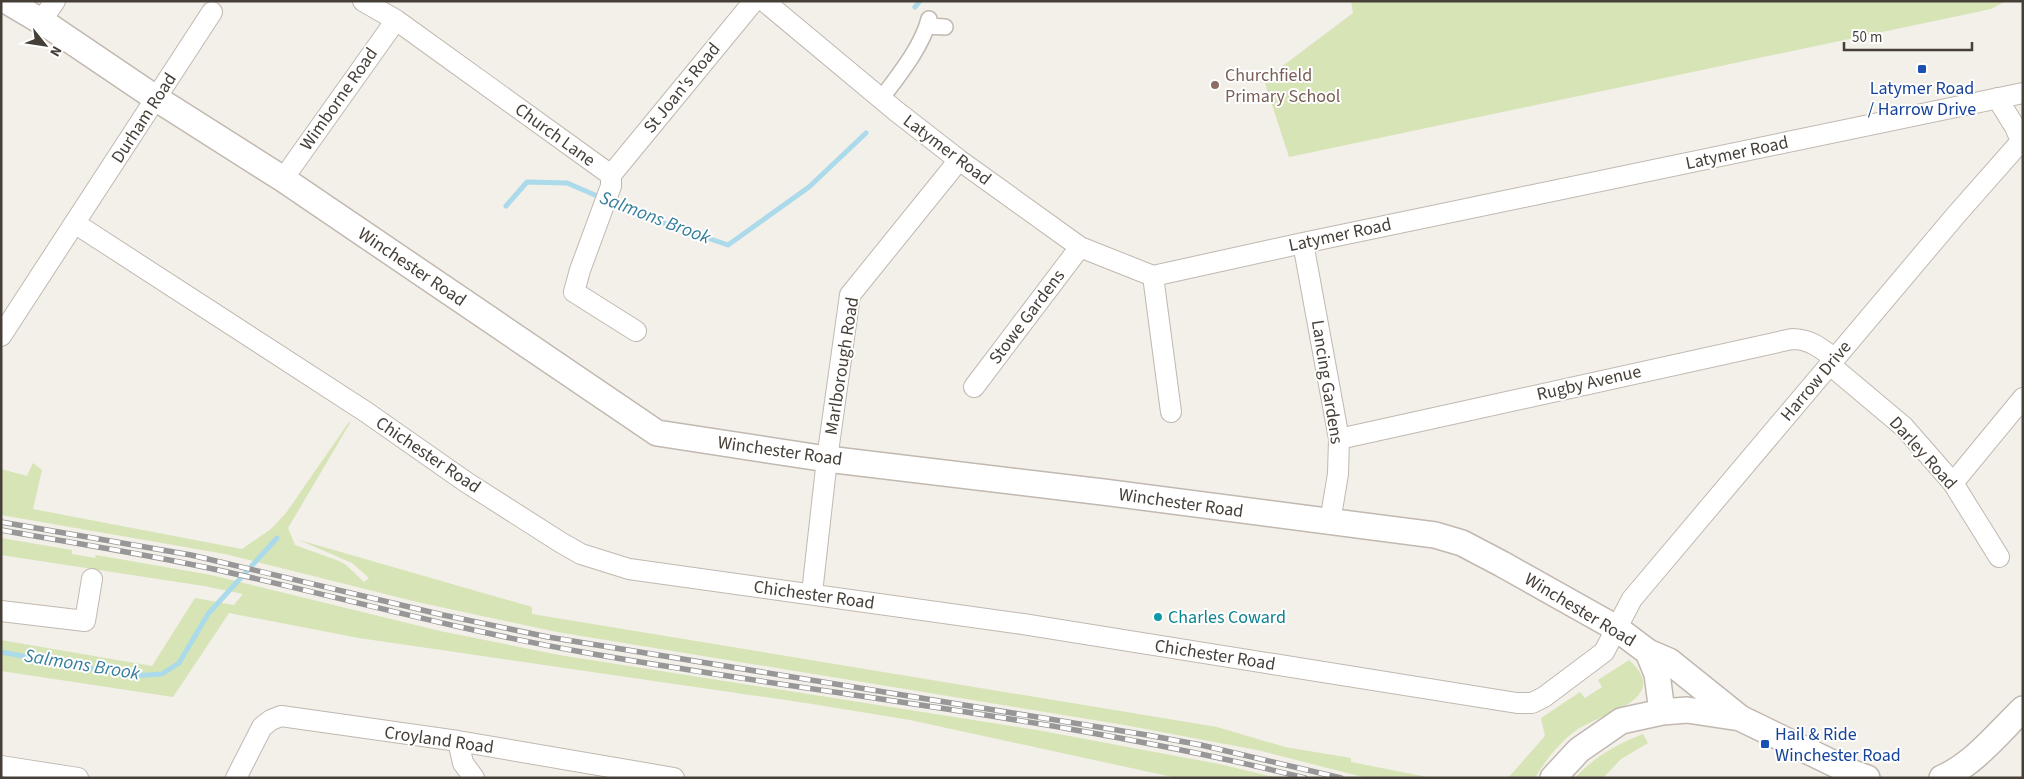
<svg xmlns="http://www.w3.org/2000/svg" width="2024" height="779" font-family="'Source Sans 3',sans-serif">
<rect width="100%" height="100%" fill="#f3efe9"/>
<path fill="#d6e4b6" d="M1351,1H2006L1991,9L1289,157L1264,80L1353,13Z
M349,422L350,423L288,528L295,545L339,561L346,565L364,582L369,578L352,563L299,540L532,607V614L1217,727L1285,747L1351,758V762L1432,778H1367L1257,750L1124,725L557,632L417,602L225,554L1,515V469L27,476L33,463L42,470L33,509L242,549L271,529L286,513Z
M1,538L72,550V554L95,558L96,555L211,575L440,631L559,655L1037,730L1219,764L1278,778H1177L910,720L806,703L359,638L229,613L173,697L1,671V640L152,666L195,598L234,605L243,594L204,586L1,555Z
M1629,660C1674,700 1600,713 1575,731C1559,743 1545,761 1535,778H1508L1545,736L1541,718L1580,692L1585,698L1602,687L1598,680Z
M1643,734L1648,743L1621,759L1603,778H1575C1594,757 1617,744 1643,734Z"/>
<g fill="none" stroke-linecap="round" stroke-linejoin="round">
<path stroke="#abdaea" stroke-width="5" d="M915,7L920,1
M610,201L655,220L728,245L809,187L866,133
M506,206L527,182L567,183L602,198
M1,652L131,676L162,674L179,663L208,614L277,538"/>
<g stroke="#c1b8b0" stroke-width="18">
<path id="pedestrian" d="M927,26L945,27
M881,99C898,76 922,47 929,19"/>
</g>
<g stroke="#c1b8b0" stroke-width="22">
<path id="minor" d="M363,1L396,20L611,175V186L580,270L574,292L636,331
M764,1L896,111L959,160L1080,247L1153,276L1303,243L2023,93
M41,21L55,1
M1997,98L2015,127L2021,141
M611,175L754,1
M283,179L396,20
M76,224L366,412L466,482L560,542L581,554L629,569L1023,624L1517,703H1532L1544,697L1604,652L1632,599L1956,215L2023,139
M1303,243L1339,439L1338,474L1330,522
M1153,276L1171,412
M1,336L212,12
M1829,364L1904,427L1953,483L1999,557
M974,387L1080,247
M1339,439L1792,339C1810,339 1821,348 1835,359
M1953,483L2023,398
M812,593L827,459L850,295L959,160
M1,611L85,621L92,579
M458,741L463,763L474,778
M1,766L78,778
M236,778L262,727L271,720L281,716L458,741L674,778"/>
</g>
<g stroke="#c1b8b0" stroke-width="28">
<path id="tertiary" d="M7,1L49,26L157,99L283,179L657,433L827,459L1103,492L1435,535L1462,543L1502,564L1616,628L1648,652L1669,661L1740,718
M1648,652L1657,674L1662,712
M1553,778L1579,750L1621,721L1662,712L1687,710L1740,718L1853,773L1867,778
M1942,778C1974,764 1998,733 2023,709"/>
</g>
<use href="#pedestrian" stroke="#fff" stroke-width="15"/>
<use href="#minor" stroke="#fff" stroke-width="20"/>
<use href="#tertiary" stroke="#fff" stroke-width="25"/>
<g stroke="#979797" stroke-width="5.5">
<path id="rail" d="M1,522L191,555L443,615L548,637L1147,735L1201,745L1341,778
M1,530C73,543 146,554 218,570C339,597 459,630 582,652C822,695 1067,718 1305,778"/>
</g>
<use href="#rail" stroke="#fff" stroke-width="4" stroke-dasharray="11" stroke-linecap="butt"/>
</g>
<g fill="#1a4fb4" stroke="#fff" stroke-width="2">
<rect x="1917" y="64" width="10" height="10" rx="2.5"/>
<rect x="1760" y="739" width="10" height="10" rx="2.5"/>
</g>
<circle fill="#8d6e63" stroke="#fff" stroke-width="2" cx="1215" cy="85" r="5"/>
<circle fill="#0f9aa8" stroke="#fff" stroke-width="2" cx="1158" cy="617" r="5"/>
<g text-anchor="middle" dominant-baseline="central" stroke-width="4" stroke-linejoin="round" paint-order="stroke">
<g font-size="18" fill="#785e54" stroke="#fff" text-anchor="start">
<text x="1225" y="75">Churchfield<tspan x="1225" dy="21">Primary School</tspan></text>
</g>
<g font-size="18" fill="#463f38" stroke="#fff">
<text transform="translate(682 88) rotate(-51)">St Joan's Road</text>
<text transform="translate(339 99) rotate(-55)">Wimborne Road</text>
<text transform="translate(144 118) rotate(-57)">Durham Road</text>
<text transform="translate(555 135) rotate(36)">Church Lane</text>
<text transform="translate(947 150) rotate(37)">Latymer Road</text>
<text transform="translate(1737 153) rotate(-12)">Latymer Road</text>
<text transform="translate(1340 235) rotate(-12)">Latymer Road</text>
<text transform="translate(412 267) rotate(34)">Winchester Road</text>
<text transform="translate(1027 317) rotate(-53)">Stowe Gardens</text>
<text transform="translate(842 366) rotate(-81)">Marlborough Road</text>
<text transform="translate(1816 381) rotate(-50)">Harrow Drive</text>
<text transform="translate(1327 382) rotate(81)">Lancing Gardens</text>
<text transform="translate(1589 383) rotate(-13)">Rugby Avenue</text>
<text transform="translate(780 451) rotate(8)">Winchester Road</text>
<text transform="translate(1923 453) rotate(48)">Darley Road</text>
<text transform="translate(428 455) rotate(34)">Chichester Road</text>
<text transform="translate(1181 503) rotate(8)">Winchester Road</text>
<text transform="translate(814 595) rotate(8)">Chichester Road</text>
<text transform="translate(1580 610) rotate(31)">Winchester Road</text>
<text transform="translate(1215 655) rotate(9)">Chichester Road</text>
<text transform="translate(439 740) rotate(8)">Croyland Road</text>
</g>
<g font-size="18" fill="#164399" stroke="#fff">
<text x="1922" y="88">Latymer Road<tspan x="1922" dy="21">/ Harrow Drive</tspan></text>
<text x="1775" y="734" text-anchor="start">Hail &amp; Ride<tspan x="1775" dy="21">Winchester Road</tspan></text>
</g>
<g font-size="18" fill="#0d838f" stroke="#fff" text-anchor="start">
<text x="1168" y="617">Charles Coward</text>
</g>
<g font-size="19" font-style="italic" fill="#367f9b" stroke="#fff">
<text transform="translate(655 218) rotate(21)">Salmons Brook</text>
<text transform="translate(82 665) rotate(9)">Salmons Brook</text>
</g>
</g>
<rect width="2024" height="779" fill="none" stroke="#463f38" stroke-width="5"/>
<g transform="translate(45 45) rotate(120)" stroke="#ffffff" stroke-width="4" paint-order="stroke">
<path d="M0-4L9 19L0 12L-9 19Z" fill="#463f38"/>
<text y="-8" font-size="14" font-weight="bold" text-anchor="middle" fill="#463f38">N</text>
</g>
<path d="M1844 42v8h128v-8" fill="none" stroke="#463f38" stroke-width="2.5"/>
<text x="1852" y="42" font-size="15" fill="#463f38" stroke="#ffffff" stroke-width="4" paint-order="stroke">50 m</text>
</svg>
